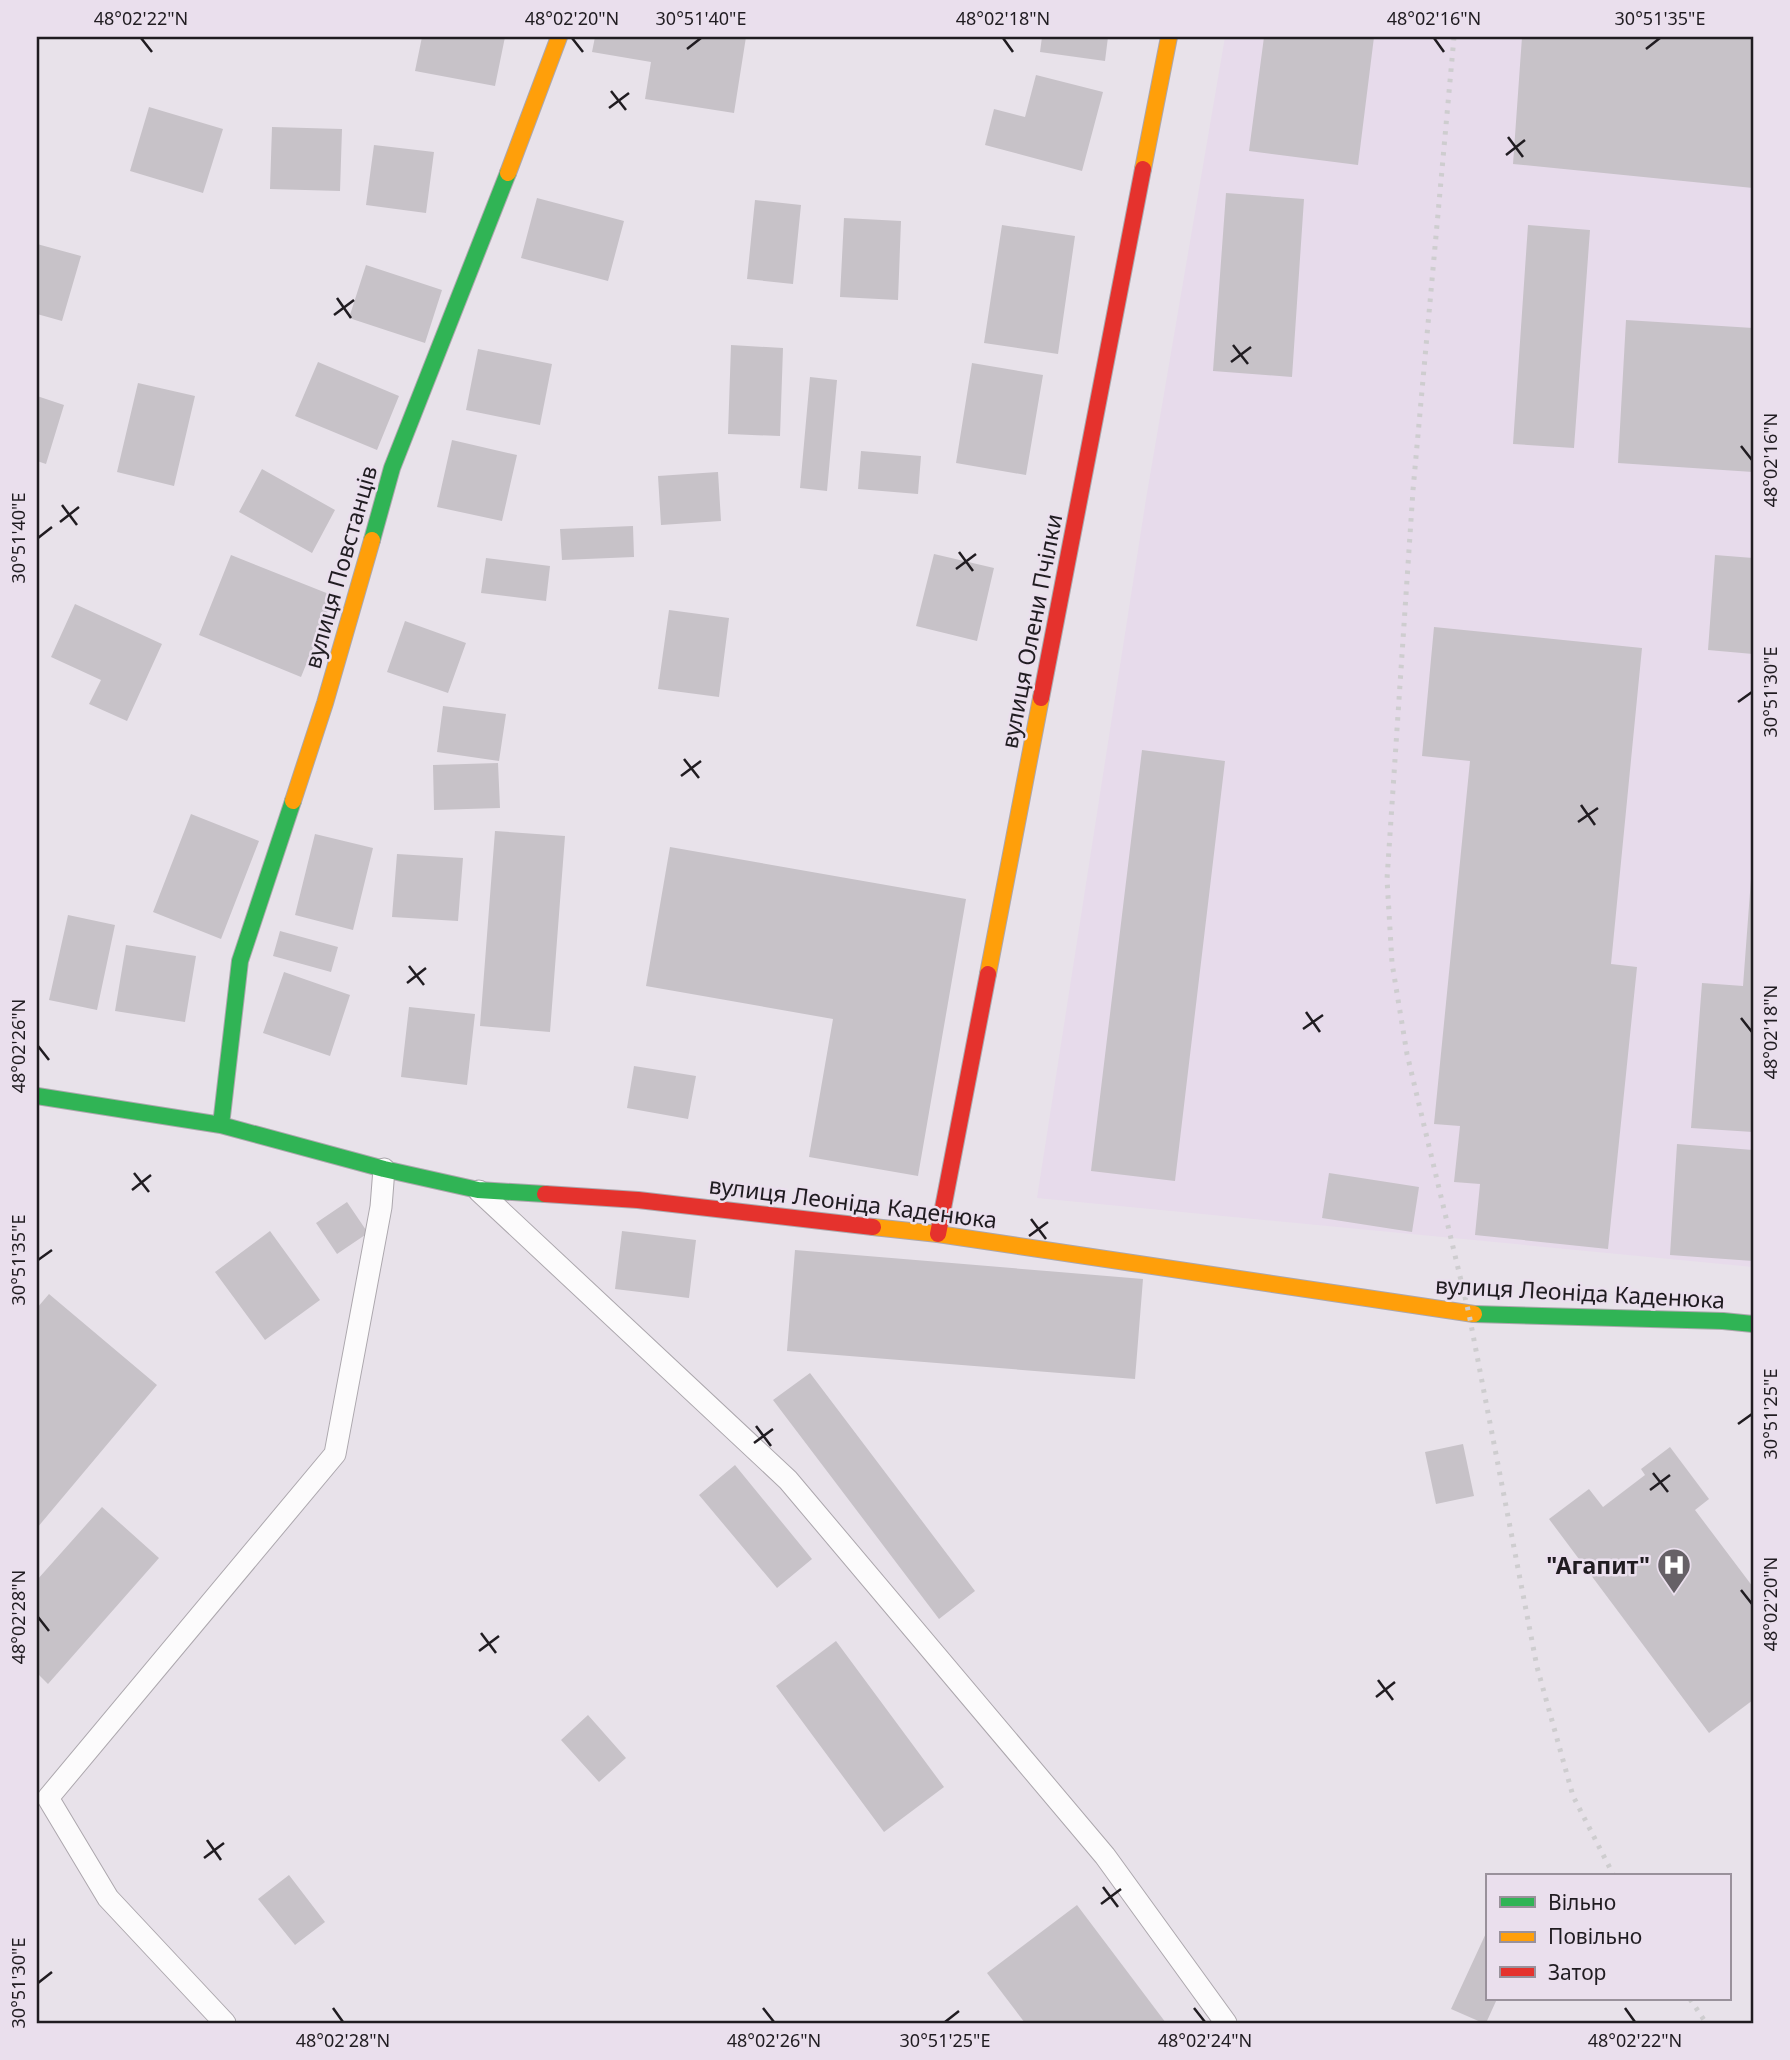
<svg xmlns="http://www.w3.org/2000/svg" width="1790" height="2060" font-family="'Noto Sans',sans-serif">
<rect width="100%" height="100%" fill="#e8e2ea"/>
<path fill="#e7dbeb" d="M1225,37H1753V1267L1037,1198L1146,499Z"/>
<path fill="#c7c2c8" d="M422,37H505L495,86L415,71Z
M595,37H746L734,113L645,99L651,62L592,52Z
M1042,37H1108L1105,61L1040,52Z
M1264,37H1374L1358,165L1249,151Z
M1522,37H1753V188L1513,164Z
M1036,75L1103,92L1082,171L985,145L994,109L1025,117Z
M149,107L223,129L203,193L130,171Z
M272,127L342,129L340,191L270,189Z
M374,145L434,152L426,213L366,205Z
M1226,193L1304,199L1292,377L1213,371Z
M537,198L624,221L608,281L521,258Z
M755,200L801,205L793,284L747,279Z
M844,218L901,221L898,300L840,297Z
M1002,225L1075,236L1058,354L984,343Z
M1528,225L1590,230L1574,448L1513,444Z
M37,244L81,256L62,321L37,314Z
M366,265L442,290L425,343L349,318Z
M1626,320L1753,328V472L1618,463Z
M731,345L783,348L780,436L728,434Z
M478,349L552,364L540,425L466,410Z
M318,362L399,396L377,450L295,416Z
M972,363L1043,375L1026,475L956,463Z
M810,377L837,380L827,491L800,488Z
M138,383L195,396L174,486L117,472Z
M37,396L64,405L46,464L37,461Z
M452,440L517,455L502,521L437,507Z
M861,451L921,456L918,494L858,489Z
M262,469L335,510L312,553L239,512Z
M718,472L721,521L661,525L658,476Z
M633,526L634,557L562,560L560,529Z
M934,554L994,568L977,641L916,626Z
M231,555L334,596L301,677L199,635Z
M1715,555L1753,558V654L1708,650Z
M486,558L550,566L546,601L481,593Z
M75,604L162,644L127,721L89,704L101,680L51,657Z
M669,610L729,618L719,697L658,689Z
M405,621L466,643L448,693L387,672Z
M1434,627L1642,648L1611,964L1637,967L1608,1249L1475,1235L1480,1184L1454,1182L1460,1126L1434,1124L1470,761L1422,756Z
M443,706L506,714L499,761L437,752Z
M1142,750L1225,761L1175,1181L1091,1171Z
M498,763L500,808L434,810L433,765Z
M191,814L259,841L221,939L153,912Z
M495,831L565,836L550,1032L480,1026Z
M315,834L373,848L353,930L295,915Z
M670,847L966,899L918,1176L809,1157L833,1019L646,986Z
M397,854L463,858L458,921L392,917Z
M1751,879H1753V1132L1691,1128L1702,983L1743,986Z
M68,915L115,925L97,1010L49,1000Z
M280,931L338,947L331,972L273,956Z
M126,945L196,956L185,1022L115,1011Z
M284,972L350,995L330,1056L263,1033Z
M409,1007L475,1014L467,1085L401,1077Z
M634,1066L696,1076L688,1119L627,1108Z
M1677,1144L1753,1150V1261L1670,1255Z
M1329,1173L1419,1187L1412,1232L1322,1218Z
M347,1202L368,1233L337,1254L316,1223Z
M270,1231L320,1300L265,1340L215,1272Z
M622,1231L696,1240L689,1298L615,1289Z
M795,1250L1143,1279L1135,1379L787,1351Z
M49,1294L157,1385L37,1528V1308Z
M810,1373L975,1591L939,1619L773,1400Z
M1463,1444L1474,1496L1436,1504L1425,1452Z
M1670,1447L1709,1499L1695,1510L1753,1587V1700L1709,1733L1549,1519L1589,1489L1603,1507L1645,1475L1641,1469Z
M735,1465L812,1559L777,1588L699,1495Z
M102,1507L159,1558L48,1684L37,1673V1580Z
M836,1641L944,1787L884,1832L776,1686Z
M588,1715L626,1758L599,1782L561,1740Z
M289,1875L325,1922L295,1945L258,1899Z
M1077,1905L1166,2023H1025L987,1973Z
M1487,1931V1999H1497L1486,2023H1483L1451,2009Z"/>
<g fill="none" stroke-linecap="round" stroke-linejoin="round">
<g stroke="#aca7ad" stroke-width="23">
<path id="lane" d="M479,1191L788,1480L1105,1856L1226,2023
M225,2023L108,1898L48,1798L335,1454L381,1207L384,1169"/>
</g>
<g stroke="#aca7ad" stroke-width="18">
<path id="fast" d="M372,540L392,468L508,173
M37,1096L221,1125L384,1169L478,1190L545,1194
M221,1125L240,961L293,801
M1474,1314L1723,1321L1753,1324"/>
</g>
<g stroke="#aca7ad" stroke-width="18">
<path id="slow" d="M1143,169L1169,37
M508,173L559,37
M293,801L325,703L372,540
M988,974L1041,698
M873,1227L938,1234L1474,1314"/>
</g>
<g stroke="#aca7ad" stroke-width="18">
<path id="jam" d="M1041,698L1143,169
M545,1194L638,1200L873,1227
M938,1234L988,974"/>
</g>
<use href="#lane" stroke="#fcfbfc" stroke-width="21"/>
<use href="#fast" stroke="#30b455" stroke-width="16"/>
<use href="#slow" stroke="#ff9f0a" stroke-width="16"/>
<use href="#jam" stroke="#e5322d" stroke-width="16"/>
<path stroke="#cecdcf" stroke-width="5" stroke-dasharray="3.5 7" stroke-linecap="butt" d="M1454,37L1413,490L1387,879L1392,963L1407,1054L1469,1314L1537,1667L1573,1796L1614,1876
M1690,1999L1706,2023"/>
</g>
<path fill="none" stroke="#201c21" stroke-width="2.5" d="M141,38L152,52M572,38L583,52M1003,38L1013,52M1434,38L1444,52M687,49L701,38M1646,49L1660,38M611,91L626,110M609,108L629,93M1508,137L1523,157M1506,155L1525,140M337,298L351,318M334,315L354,300M1233,345L1248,364M1231,362L1251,347M1741,446L1752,460M62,505L77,525M60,522L79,507M38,538L52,527M959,552L973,571M956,569L976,554M1738,702L1752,692M684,759L699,778M681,776L701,761M1581,805L1595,825M1578,822L1598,808M409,966L424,985M407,983L426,968M1306,1012L1320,1032M1741,1018L1752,1032M1303,1029L1323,1015M38,1046L49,1060M134,1173L149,1192M132,1190L151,1175M1031,1219L1046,1239M1029,1236L1048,1222M38,1260L52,1250M1738,1424L1752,1414M756,1426L771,1446M754,1443L773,1429M1653,1473L1668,1492M1650,1490L1670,1475M1741,1590L1752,1604M38,1617L49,1631M481,1633L496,1653M479,1651L499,1636M1378,1680L1393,1700M1376,1697L1395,1682M207,1840L221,1860M204,1858L224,1843M1103,1887L1118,1907M1101,1904L1121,1889M38,1983L52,1972M333,2008L343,2022M763,2008L774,2022M1194,2008L1205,2022M1625,2008L1635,2022M945,2022L959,2011"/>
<defs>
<g id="hospital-pin" transform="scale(1.75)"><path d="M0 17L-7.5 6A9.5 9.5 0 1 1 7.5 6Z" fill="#666167" stroke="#eadfed"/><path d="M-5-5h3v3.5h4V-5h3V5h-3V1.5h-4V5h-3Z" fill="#fff"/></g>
</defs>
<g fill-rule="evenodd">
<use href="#hospital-pin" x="1674" y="1565"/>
</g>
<g text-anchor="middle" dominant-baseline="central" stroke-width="5" stroke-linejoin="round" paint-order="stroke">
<g font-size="23" fill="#201c21" stroke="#eadfed">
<text transform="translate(340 567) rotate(-74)">вулиця Повстанців</text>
<text transform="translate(1031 631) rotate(-79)">вулиця Олени Пчілки</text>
<text transform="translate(853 1202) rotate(7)">вулиця Леоніда Каденюка</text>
<text transform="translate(1580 1292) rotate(3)">вулиця Леоніда Каденюка</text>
</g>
<g font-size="23" font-weight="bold" fill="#201c21" stroke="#eadfed" text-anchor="end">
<text x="1650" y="1565">"Агапит"</text>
</g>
</g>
<rect width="1790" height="2060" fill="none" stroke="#eadfed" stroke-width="77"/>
<rect x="1486" y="1874" width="245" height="126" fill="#eadfed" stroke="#99919b" stroke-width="2"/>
<rect x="1500" y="1897" width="35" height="10" fill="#30b455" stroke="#99919b" stroke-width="2"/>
<text x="1548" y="1910" font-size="21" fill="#201c21">Вільно</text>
<rect x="1500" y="1932" width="35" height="10" fill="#ff9f0a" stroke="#99919b" stroke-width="2"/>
<text x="1548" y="1944" font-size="21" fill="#201c21">Повільно</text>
<rect x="1500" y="1967" width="35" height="10" fill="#e5322d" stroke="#99919b" stroke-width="2"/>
<text x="1548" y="1980" font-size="21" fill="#201c21">Затор</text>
<rect x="38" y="38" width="1714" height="1984" fill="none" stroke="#201c21" stroke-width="2.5"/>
<g font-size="18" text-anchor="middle" fill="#201c21">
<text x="141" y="25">48°02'22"N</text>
<text x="572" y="25">48°02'20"N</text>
<text x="701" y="25">30°51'40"E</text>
<text x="1003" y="25">48°02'18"N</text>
<text x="1434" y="25">48°02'16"N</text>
<text x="1660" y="25">30°51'35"E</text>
<text transform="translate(1771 460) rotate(-90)" y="6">48°02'16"N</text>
<text transform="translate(19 538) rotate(-90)" y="6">30°51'40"E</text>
<text transform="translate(1771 692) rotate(-90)" y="6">30°51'30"E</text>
<text transform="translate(1771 1032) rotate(-90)" y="6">48°02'18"N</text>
<text transform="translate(19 1046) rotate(-90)" y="6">48°02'26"N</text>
<text transform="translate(19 1260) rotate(-90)" y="6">30°51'35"E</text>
<text transform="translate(1771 1414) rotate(-90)" y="6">30°51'25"E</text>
<text transform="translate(1771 1604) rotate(-90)" y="6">48°02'20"N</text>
<text transform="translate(19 1617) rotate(-90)" y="6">48°02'28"N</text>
<text transform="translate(19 1983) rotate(-90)" y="6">30°51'30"E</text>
<text x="343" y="2047">48°02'28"N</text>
<text x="774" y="2047">48°02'26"N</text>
<text x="945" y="2047">30°51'25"E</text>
<text x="1205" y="2047">48°02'24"N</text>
<text x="1635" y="2047">48°02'22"N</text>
</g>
</svg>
